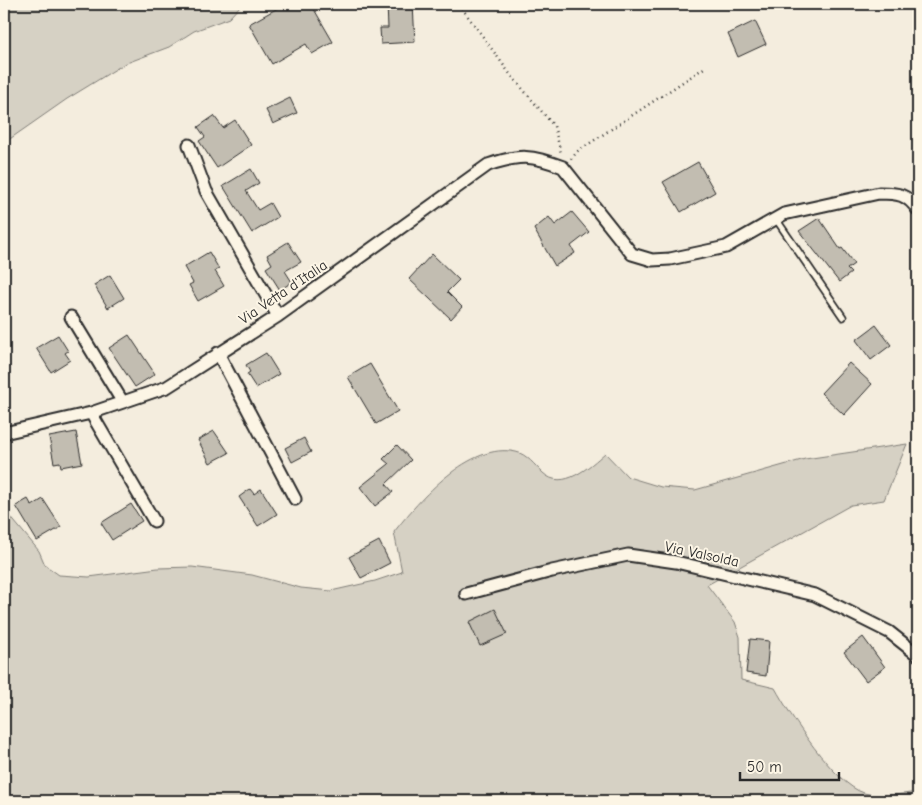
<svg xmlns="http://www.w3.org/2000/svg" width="922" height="805" font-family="'Comic Neue',sans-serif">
<rect width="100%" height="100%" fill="#f4edde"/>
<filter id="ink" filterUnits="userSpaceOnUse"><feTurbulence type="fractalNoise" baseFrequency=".02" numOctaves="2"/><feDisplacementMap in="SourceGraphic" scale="10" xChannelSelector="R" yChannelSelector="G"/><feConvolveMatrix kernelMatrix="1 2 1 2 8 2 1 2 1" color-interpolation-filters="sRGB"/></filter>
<g filter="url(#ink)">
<path fill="#d6d1c4" stroke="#807e78" d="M4,4H242L229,18L194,31L169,47L124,64L67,99L4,143Z
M907,444L884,500L851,505L707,585L735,622L740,637L741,680L775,688C790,715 834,784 864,793C881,798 902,794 918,792V801H4V509L39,551L45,565L59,575L89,577L158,568L192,567L252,575L301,588L331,591L375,581L402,572L394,532C419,500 470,441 516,452C527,454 535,466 543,473C563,492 590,466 605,453L628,477L661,487L695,490L805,459Z"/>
<path fill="#c2bdb1" stroke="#2b2b2b" d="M285,4H311L333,42L312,54L306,44L272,64L249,24Z
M387,4H413L415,42L381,44L380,28H388Z
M755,21L766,44L738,57L728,34Z
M290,98L297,113L273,124L266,110Z
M214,116L223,128L235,120L251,145L217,168L199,141L205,137L198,127Z
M698,162L715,192L681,212L663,182Z
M251,169L259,183L246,191L258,210L270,203L278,217L252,233L223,186Z
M572,212L589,232L571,246L575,253L555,266L534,229L549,217L555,225Z
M819,218L840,249L842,248L854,264L847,269L851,273L839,282L799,231Z
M288,242L301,262L285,271L292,282L280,290L266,268L272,264L267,255Z
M209,252L219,269L215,271L224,286L198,301L189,285L193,283L184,267Z
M432,254L459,280L447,292L462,307L451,319L409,279Z
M110,275L124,298L108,308L94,285Z
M876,325L891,345L871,360L856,340Z
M58,335L68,351L65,353L70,360L51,372L36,348Z
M129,335L155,374L135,387L109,348Z
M266,353L279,374L256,388L247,374L250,372L246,365Z
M849,363L872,384L844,415L821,393Z
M370,364L398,411L376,424L348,377Z
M214,431L229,453L210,463L198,440Z
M76,432L82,463L61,467L60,462L54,463L49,437Z
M304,438L311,452L292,462L285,448Z
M397,445L411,460L386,484L393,492L375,506L360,487L389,464L383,459Z
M250,489L254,494L261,489L277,514L258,526L239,497Z
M28,499L32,506L43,499L61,527L37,541L16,506Z
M131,504L142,521L112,540L101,523Z
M379,541L390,563L361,578L349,557Z
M495,609L507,634L480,646L469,622Z
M863,637L885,667L866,681L844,652Z
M750,639L769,641L766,676L746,673Z"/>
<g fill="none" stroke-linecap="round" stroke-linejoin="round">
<g stroke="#2b2b2b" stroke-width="9">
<path id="lane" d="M776,219L843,317"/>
</g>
<g stroke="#2b2b2b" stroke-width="15">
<path id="street" d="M189,145L206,191L278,316
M71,317L122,401
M218,353L295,499
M91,413L154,521
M4,433L91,413L167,387L278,316L488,165C520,154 532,155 563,167L632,254L652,260L670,259L726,247L784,214L879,193C898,193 907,194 918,210
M466,594L552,571L628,555L676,562L815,595L889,632L918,655"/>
</g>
<path stroke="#2b2b2b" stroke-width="2.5" stroke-dasharray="1 4" stroke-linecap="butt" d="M459,4L510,74L554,126L561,153
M571,159L578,151L704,68"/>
<use href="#lane" stroke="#fcf5e5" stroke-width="5.5"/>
<use href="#street" stroke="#fcf5e5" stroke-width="11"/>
</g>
</g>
<g text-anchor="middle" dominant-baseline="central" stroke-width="4" stroke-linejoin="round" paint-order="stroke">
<g font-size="15" fill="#2b2b2b" stroke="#fcf5e5">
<text transform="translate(283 292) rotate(-34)">Via Vetta d'Italia</text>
<text transform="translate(702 554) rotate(12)">Via Valsolda</text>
</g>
</g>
<rect width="922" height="805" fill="none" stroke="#fcf5e5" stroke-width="20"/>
<rect x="10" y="10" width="902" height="785" fill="none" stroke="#2b2b2b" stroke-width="2" filter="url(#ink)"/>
<path d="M740 772v8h99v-8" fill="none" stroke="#2b2b2b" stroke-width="2.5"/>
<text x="747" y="772" font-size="15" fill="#2b2b2b" stroke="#fcf5e5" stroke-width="4" paint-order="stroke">50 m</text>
</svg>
